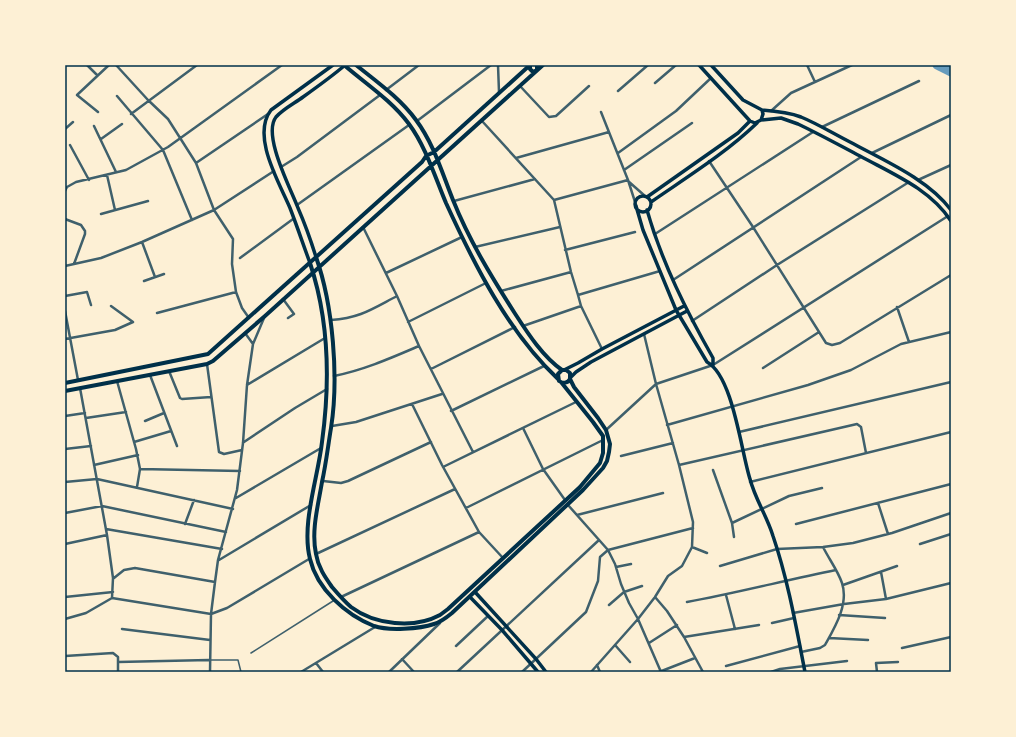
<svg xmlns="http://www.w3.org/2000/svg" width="1016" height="737" font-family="Barlow,sans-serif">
<rect width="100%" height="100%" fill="#fdf0d5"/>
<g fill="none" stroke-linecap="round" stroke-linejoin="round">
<path stroke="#669bbc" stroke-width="9" d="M937,65L951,72"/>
<path stroke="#3f606c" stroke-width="1.5" d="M251,653L333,601
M211,660H238L241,672"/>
<path stroke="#3f606c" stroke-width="2.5" d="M87,65L97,75
M116,65L148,100L168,119L196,163L214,210L233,239L232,264L236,292L242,308L249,318
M498,65L499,92
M807,65L815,82
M655,83L676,65
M520,86L549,117L556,116L589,86
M386,90L419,65
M618,91L648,65
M117,96L163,150L192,220
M771,111L791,93L852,65
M98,112L77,95L109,65
M601,112L628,180L636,205
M131,114L197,65
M417,121L491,65
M482,121L554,200L571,272L578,295L581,306L602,349
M94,126L116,172
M822,127L919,81
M65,129L73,122
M101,139L122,124
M70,145L89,180
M618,153L676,111L711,78
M872,153L951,115
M516,158L609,132
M709,161L753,227L826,343L832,345L840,343L951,275
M196,163L268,114
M281,167L297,157L380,95
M624,170L692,123
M107,175L115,210
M918,180L951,165
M628,181L645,196
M65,191L67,187L76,182L126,170L168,147L282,65
M554,200L628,180
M454,201L535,179
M297,205L409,125
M101,214L148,201
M65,219L81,225L85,231V234L74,264
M363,227L397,296L419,346L473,452
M655,234L813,132
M142,242L155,277
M475,247L560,227
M565,250L635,232
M240,258L293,219
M65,266L101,258L142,242L214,210L274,171
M386,273L462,237
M673,280L861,157
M144,281L164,274
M501,291L571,272
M578,295L660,271
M65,296L87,292L91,305
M283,299L294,314L288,318
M897,307L909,342
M65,311L78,380
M157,313L236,292
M331,320C360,318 372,309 397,296
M692,321L777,265L909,182
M408,322L486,283
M523,326L581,306
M245,333L253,344
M65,339L115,330L133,322L111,306
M207,364L219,452L224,454L242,450
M763,368L819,332
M431,369L515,327
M169,371L180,398L182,399L211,397
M150,375L177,446
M334,376C364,370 391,358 419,346
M117,381L136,449L140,469L137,487
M247,385L325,338
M80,388L107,535L113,578L112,598
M412,404L442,465L479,532L503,558
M451,411L544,366
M65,416L85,413
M86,418L126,412
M145,421L164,413
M667,425L808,385L851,370L901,344L951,332
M332,426L356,422L442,394
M523,428L543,469L565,500
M606,430L656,384L713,365L948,216
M739,432L951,382
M134,442L171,431
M244,442L295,408L327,389
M65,449L91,446
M621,456L673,443
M94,465L138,455
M679,465L857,424L861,427L866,453
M443,467L576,402
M140,469L240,471
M713,470L732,523L734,537
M323,481L341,483L348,481L431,442
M65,482L97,479L233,509
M750,482L951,432
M236,498L321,448
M878,503L888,534
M568,505L608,550L615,564L621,584L629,603L638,619L661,672
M466,508L603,440
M65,513L102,506L226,532
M577,515L663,493
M732,523L789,496L822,488
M185,524L194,500
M796,524L951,484
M106,529L222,549
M65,544L107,535
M920,544L951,534
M692,547L707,553
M316,554L455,489
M219,560L311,505
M720,566L777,549L823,547L853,543L892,533L951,513
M616,567L631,564
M881,572L886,599
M114,578L124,570L135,568L215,582
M843,585L897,566
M726,595L735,629
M65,597L113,592
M341,597L479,532
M655,597L667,611L684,637L703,672
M112,598L211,614L227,608L309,559
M687,602C737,593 786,580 836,570
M609,605L624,592L642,586
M793,613L844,604L886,599L951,583
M839,615L885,618
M65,619L86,613L112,598
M772,623L794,618
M122,629L210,640
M684,637L759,625
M829,638L868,640
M649,643L677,625
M615,645L630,662
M456,646L488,616
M902,648L951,637
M801,652L820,648L825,645C835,627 849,604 842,583C838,571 829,559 823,547
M65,656L113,653L118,657V672
M402,659L414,672
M118,662L209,660
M316,663L323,672
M597,665L600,672
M726,666L800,646
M210,672L211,614L215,582L218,560L237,490L243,443L247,385L253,344L264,318
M301,672L375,627
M389,672L440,623
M457,672L599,540
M522,672L586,612L598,581L600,557L608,550L693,528
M591,672L638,619L655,597L668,576L682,566L692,547L693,522L679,465L656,384L644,334
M659,672L695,658
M771,672L780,669L847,661
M877,672L876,663L898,662"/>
<path stroke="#003049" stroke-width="3.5" d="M699,65L750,121L755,123L761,120L763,114L762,110L743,100L711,65
M762,110C775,111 788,112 801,117C818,124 834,134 850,142C883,160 928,179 951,210
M761,120L781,118L798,124C819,134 839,145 860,156C893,174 930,189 951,221
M635 204a8 8 0 1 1 16 0a8 8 0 1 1-16 0Z
M647,197L738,133L750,121
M651,202C687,177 726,153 757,123
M636,206L643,230L676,310L707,362C733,376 741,451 750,479C755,499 767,516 773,536C788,580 796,626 805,672
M647,210C662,263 687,312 713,358V365
M316,257C311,241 305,224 298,208C291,189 262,135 276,117C283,109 295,103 303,97C317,87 331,77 344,66
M310,263C303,244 297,226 290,208C279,182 251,136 271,110L333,65
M564,370L578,363L602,349L684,306
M571,377L576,372L591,362L687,311
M475,592L536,659L546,672
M470,597L502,630L538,672"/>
<path stroke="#003049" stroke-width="4" d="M344,65C366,84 391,100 409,124C426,147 435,177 446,203C474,264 508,332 558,379
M356,65C377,82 400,98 416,120C434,144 442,173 453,200C469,240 491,276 514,312C527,332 542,356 562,370
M530,65V69L533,72L537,70V65
M316,257C333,305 339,378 331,428C328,446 326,464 322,482C318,506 311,531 316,554C318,567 325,577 332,587C338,594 344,601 351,607C375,625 414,629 440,615L448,609L580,487L600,463L603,453V436L593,422L561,382
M310,263C329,320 330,384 322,442C318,478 301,524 310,559C317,589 346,615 374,626C388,631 420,629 434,624C441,622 446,618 452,613L583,490L603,468L607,461L609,452L610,444L606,430L598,418L574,387L570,379V373L566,370H562L558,374L559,381C563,384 568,383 570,379
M65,383L208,354L422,162L426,156L434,152L530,65
M65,391L207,364L213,361L265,316L543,65"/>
</g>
<rect width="1016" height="737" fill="none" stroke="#fdf0d5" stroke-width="132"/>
<rect x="66" y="66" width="884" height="605" fill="none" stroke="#003049" stroke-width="1.5"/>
</svg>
